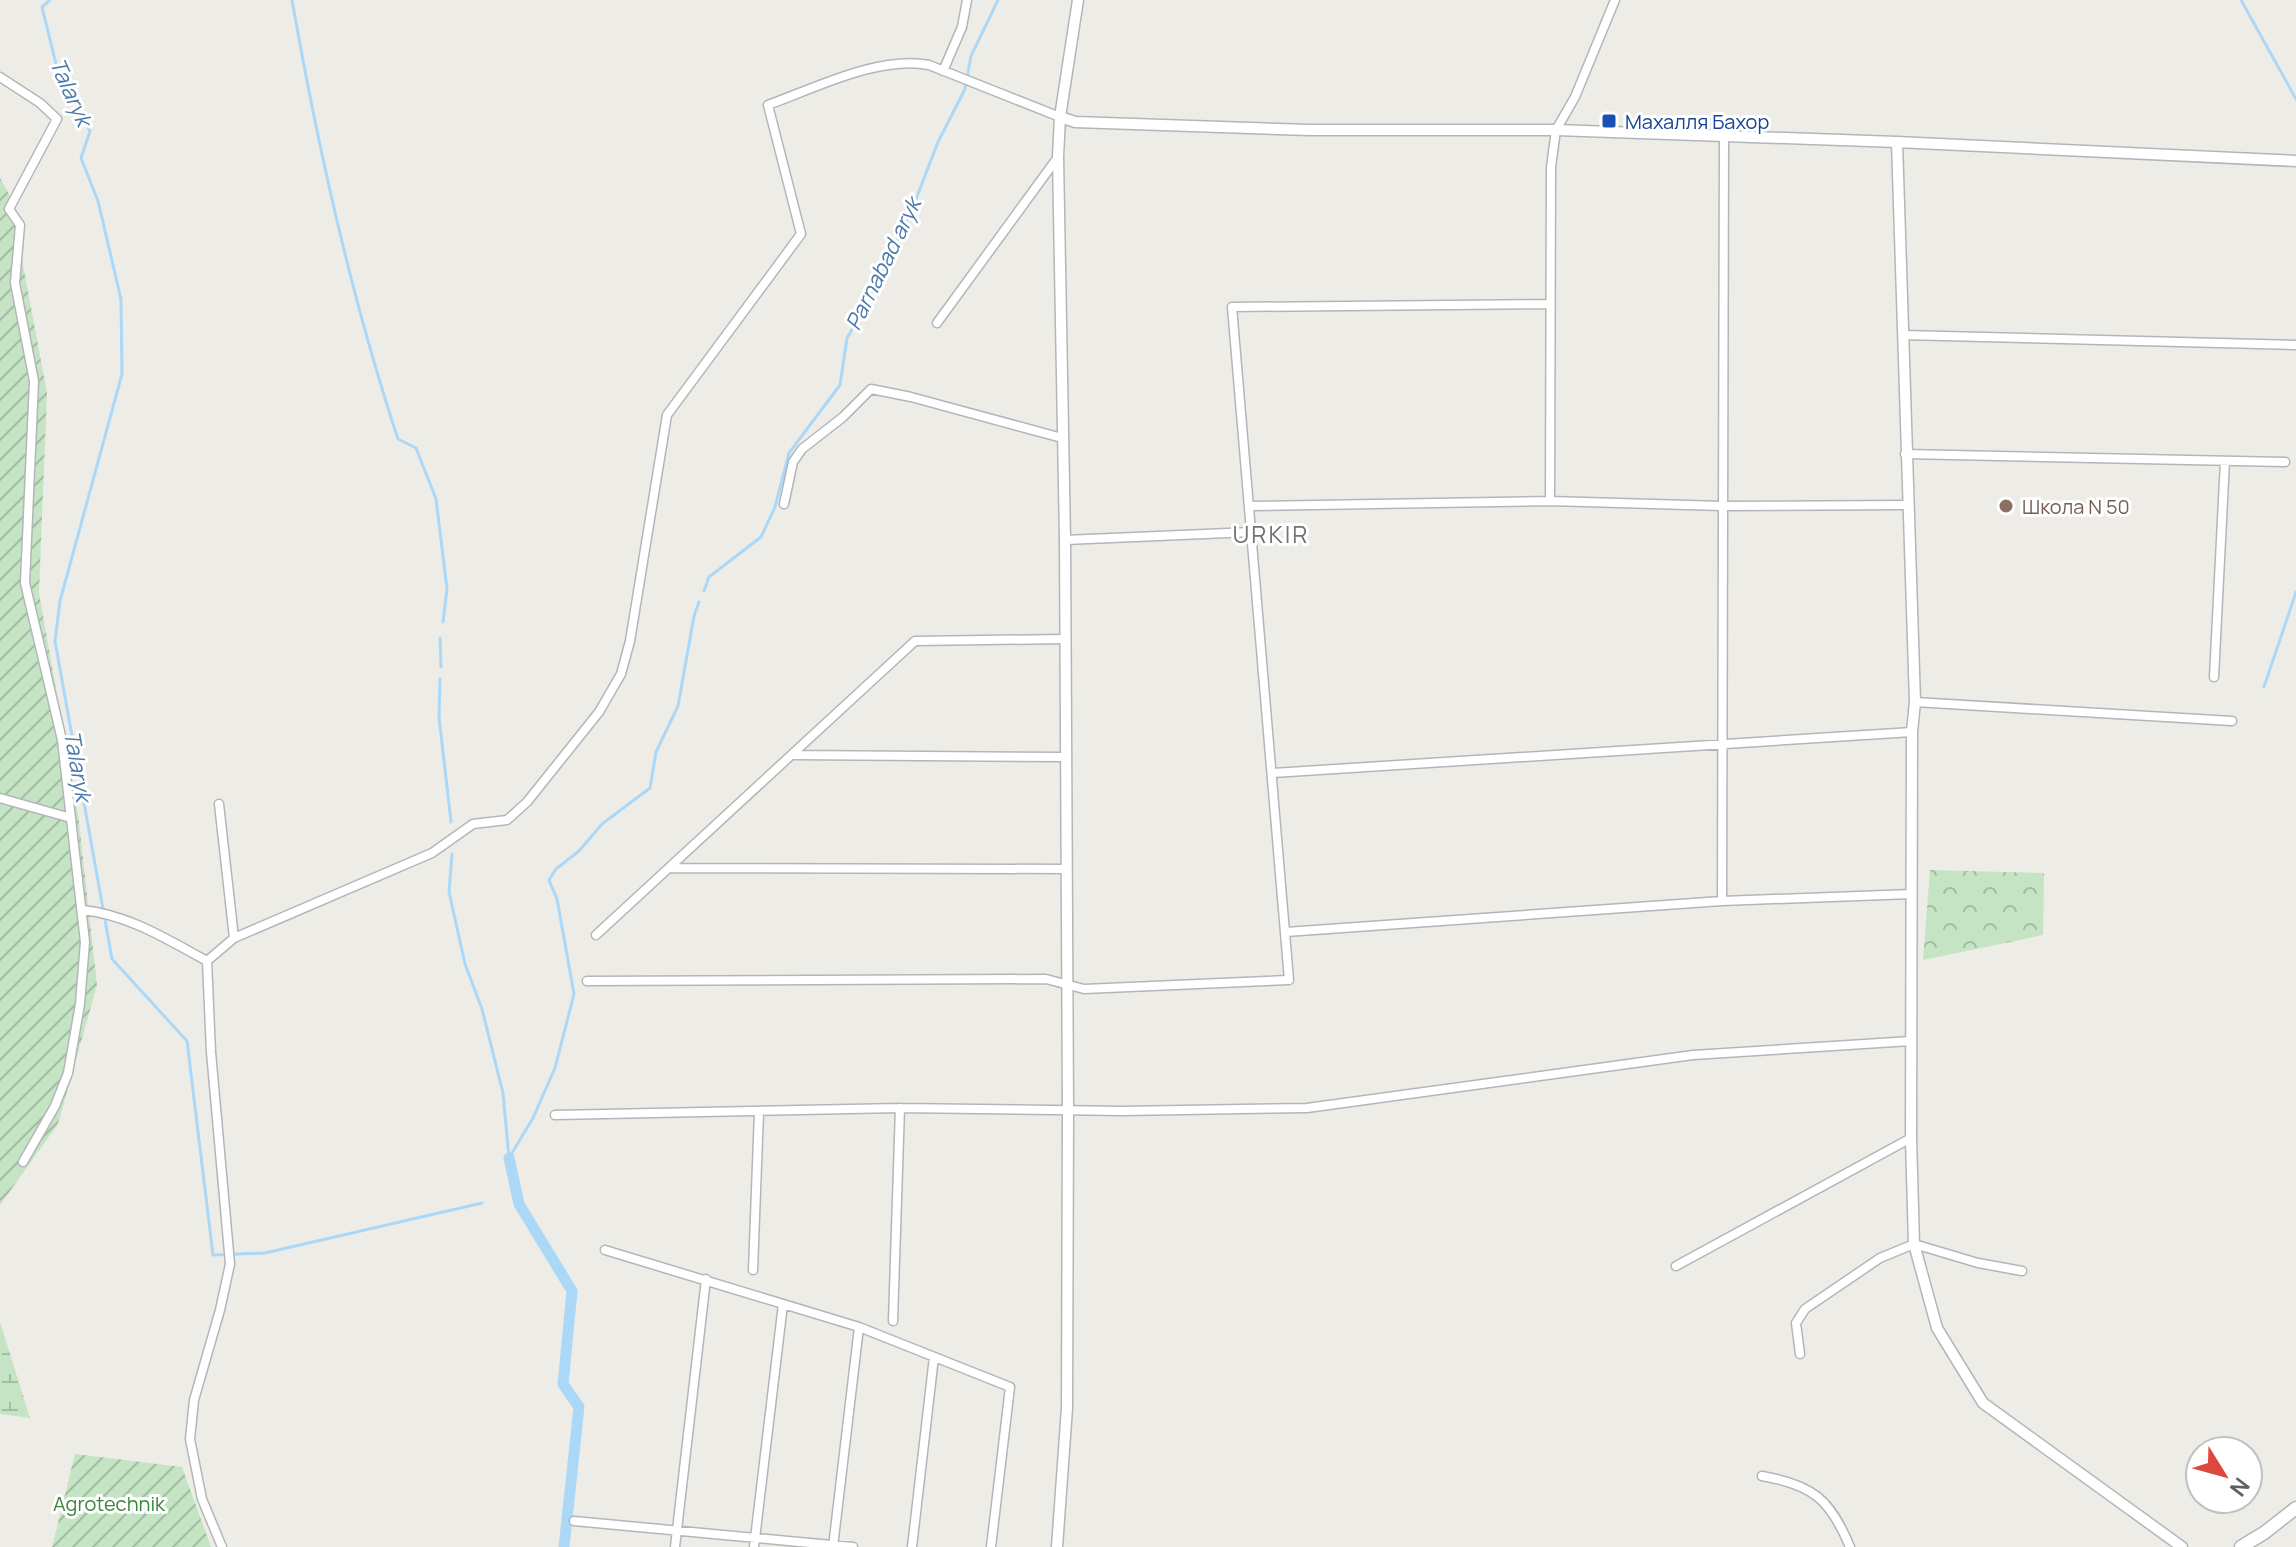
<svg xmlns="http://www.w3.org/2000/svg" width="2296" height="1547" font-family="Manrope,sans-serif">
<defs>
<pattern id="forest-crowns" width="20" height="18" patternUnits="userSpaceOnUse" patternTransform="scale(2)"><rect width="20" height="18" fill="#c5e4c4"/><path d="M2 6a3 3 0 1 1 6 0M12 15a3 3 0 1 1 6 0" fill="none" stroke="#a3bca3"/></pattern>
<pattern id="wetland-marsh" width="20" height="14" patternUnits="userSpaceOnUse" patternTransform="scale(2)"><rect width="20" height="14" fill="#c5e4c4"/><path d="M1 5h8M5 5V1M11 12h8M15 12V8" fill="none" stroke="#a3bca3"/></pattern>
<pattern id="garden-furrows" width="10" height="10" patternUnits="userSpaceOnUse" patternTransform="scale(2)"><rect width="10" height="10" fill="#c5e4c4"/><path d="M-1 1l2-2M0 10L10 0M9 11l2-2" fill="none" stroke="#a3bca3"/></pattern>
</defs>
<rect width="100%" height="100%" fill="#eeece6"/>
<path fill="url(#forest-crowns)" d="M1930,870L2044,873L2043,935L1923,960Z"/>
<path fill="url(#wetland-marsh)" d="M0,1322L30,1418L0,1414Z"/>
<path fill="url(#garden-furrows)" d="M0,178L10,196L47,393L39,593L78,813L97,985L58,1124L0,1205Z
M75,1454L182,1467L211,1547H52Z"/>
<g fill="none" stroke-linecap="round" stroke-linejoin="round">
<path stroke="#acd8f8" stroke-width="3" d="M50,0L42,7L56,64L90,131L81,158L98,201L121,299L122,374L60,601L55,641L112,959L187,1041L213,1255L265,1253L482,1203
M292,0C318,148 351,297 398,439L416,448L436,499L447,589L443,622
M2241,0L2296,99
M704,591L709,577L761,537L775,507L789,453L840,385L847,338L867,304L911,212L938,142L965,89L971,56L998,0
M440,638L441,667
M440,679L439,717L451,822
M2264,687L2296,592
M452,854L449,892L465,964L482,1009L503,1093L509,1158
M509,1158L533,1118L555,1068L574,994L557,899L549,880L556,869L579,851L602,824L650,788L656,752L678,706L694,616L699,602"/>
<path stroke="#acd8f8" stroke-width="11" d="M509,1158L519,1204L572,1291L563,1384L579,1407L564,1547"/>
<g stroke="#b3b6b9" stroke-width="11">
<path id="minor" d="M943,71L962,27L967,0
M0,77L40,103L57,119L9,209L20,225L15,283L34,381L25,583L62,740L85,942L80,1004L68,1073L55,1106L23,1162
M937,323L1058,157
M1903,335L2296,345
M1905,454L2285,462
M1550,501L1551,167L1556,130L1575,97L1615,0
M784,504L793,462L802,449L843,417L871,389L911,397L1062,438
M1250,506L1550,501L1722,506L1907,505
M1065,540L1251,532
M2214,677L2225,461
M1915,702L2232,721
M794,755L1065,757
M1273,773L1912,732
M0,798L71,818
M219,804L234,938
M669,868L1067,869
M1722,901L1724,136
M83,910C129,915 168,940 207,961L211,1052L230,1264L220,1310L194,1400L190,1439L202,1499L222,1547
M1286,932L1722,901L1912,894
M596,935L915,641L1064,639
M207,961L234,938L432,853L473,824L507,820L527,802L599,712L621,674L630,641L667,415L801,234L768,105C815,88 880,55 929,65L1060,117
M587,981L1046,979L1084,989L1289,980L1232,307L1550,304
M555,1115L900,1108L1123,1111L1307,1108L1693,1055L1911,1041
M605,1250L859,1327L1010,1387L991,1547
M1676,1266L1911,1138
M753,1270L759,1112
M893,1321L900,1108
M1800,1354L1796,1323L1805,1309L1880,1258L1914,1244L1978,1263L2022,1271
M1762,1476C1813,1485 1830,1499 1850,1547
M574,1521L853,1547
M675,1547L706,1279
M754,1547L783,1304
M833,1547L859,1327
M912,1547L934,1357"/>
</g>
<g stroke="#b3b6b9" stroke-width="13">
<path id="tertiary" d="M1060,117L1075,122L1309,130H1556L1897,142L2296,161
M1897,142L1915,702L1912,732L1911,1138L1914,1244L1937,1328L1983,1403L2182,1547
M1057,1547L1067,1408L1068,1111L1065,540L1058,157L1060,117L1078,0"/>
</g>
<g stroke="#b2b5b9" stroke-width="15">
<path id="secondary" d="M2241,1547L2264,1533L2296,1508"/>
</g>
<use href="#minor" stroke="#fff" stroke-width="8"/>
<use href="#tertiary" stroke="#fff" stroke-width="10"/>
<use href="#secondary" stroke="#fff" stroke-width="12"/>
</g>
<rect fill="#1a4fb4" stroke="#fff" stroke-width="3" x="1601" y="113" width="16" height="16" rx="4"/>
<circle fill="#8d6e63" stroke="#fff" stroke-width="3" cx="2006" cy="506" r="8"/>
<g text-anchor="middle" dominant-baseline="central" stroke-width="6" stroke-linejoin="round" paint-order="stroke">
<g font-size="20" fill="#164399" stroke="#fff" text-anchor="start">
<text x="1625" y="121">Махалля Бахор</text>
</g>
<g font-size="20" fill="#785e54" stroke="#fff" text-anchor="start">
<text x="2022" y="506">Школа N 50</text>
</g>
<g font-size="20" fill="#3d843f" stroke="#fff">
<text x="109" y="1503">Agrotechnik</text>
</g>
<g font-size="22" font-style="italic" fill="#4a79a9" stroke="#fff">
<text transform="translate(71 92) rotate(66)">Talaryk</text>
<text transform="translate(883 264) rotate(-64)">Parnabad aryk</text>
<text transform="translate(78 766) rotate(80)">Talaryk</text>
</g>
<g font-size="24" letter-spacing="2" fill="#6e7377" stroke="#fff">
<text x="1271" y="533">URKIR</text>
</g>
</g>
<g transform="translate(2224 1475) rotate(127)"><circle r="38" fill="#ffffff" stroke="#bec0c1" stroke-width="2"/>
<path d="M0-6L14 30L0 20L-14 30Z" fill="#dc483e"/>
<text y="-12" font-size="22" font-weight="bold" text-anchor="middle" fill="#5d6165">N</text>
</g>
</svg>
